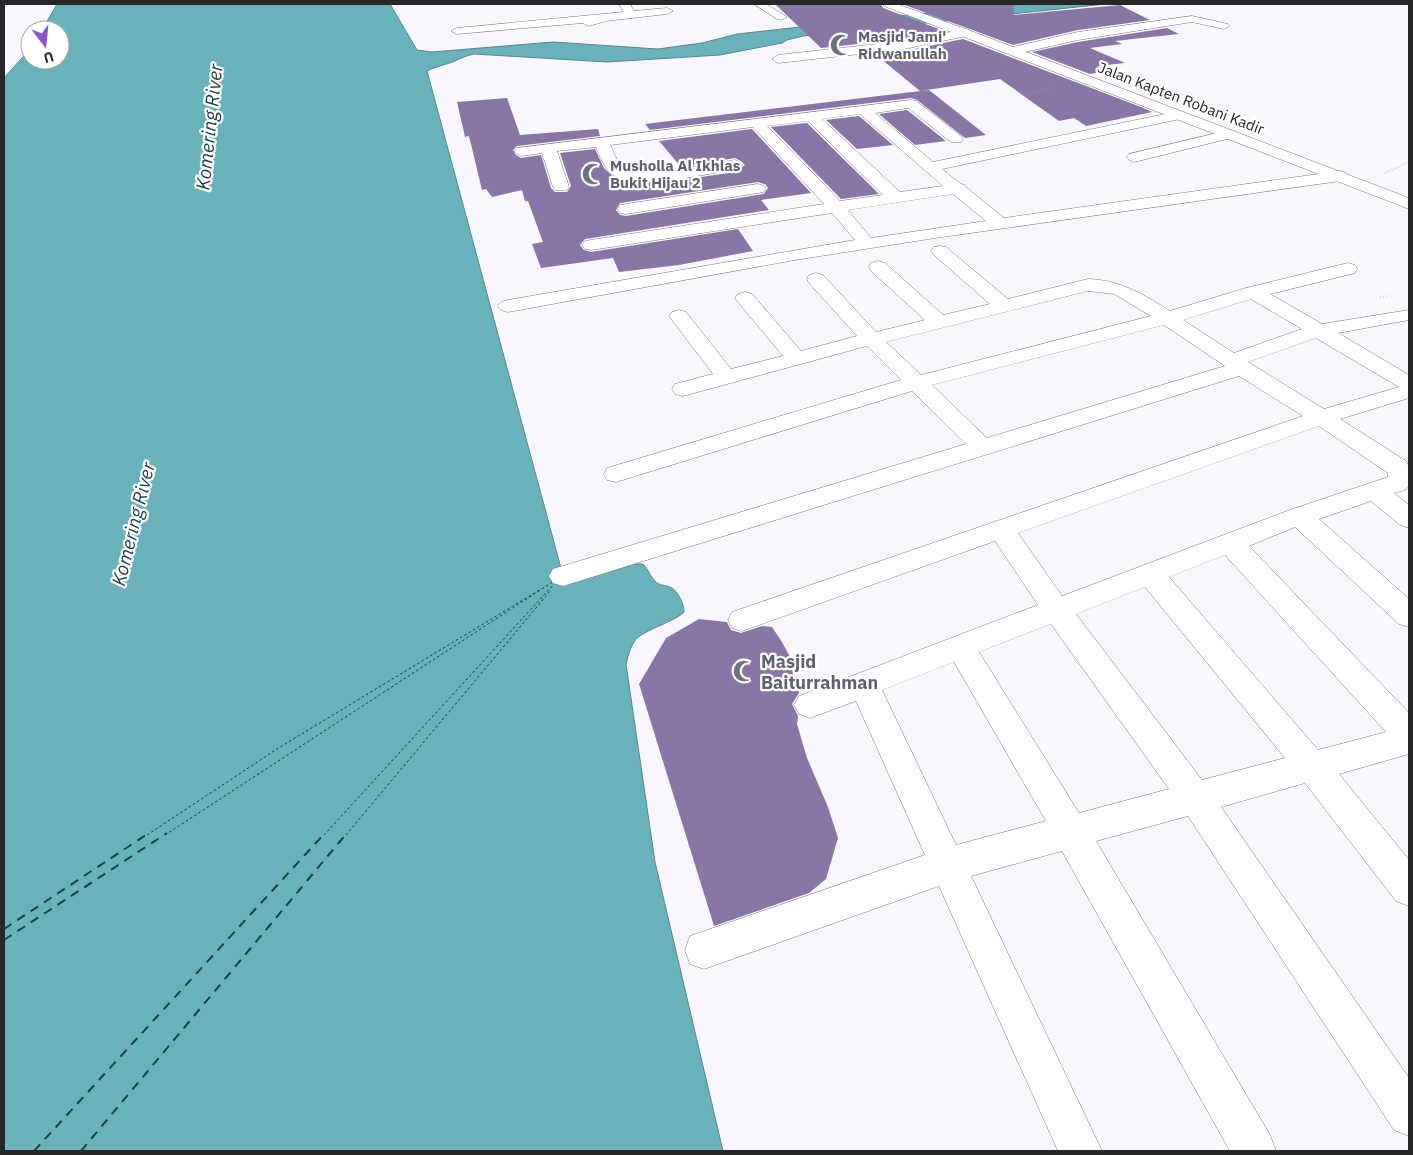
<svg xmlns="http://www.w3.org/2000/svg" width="1413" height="1155" font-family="'IBM Plex Sans',sans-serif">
<rect width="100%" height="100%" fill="#f9f7fd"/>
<path fill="#69b2bc" stroke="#558890" d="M57,4H390L417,50L432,52L553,42L658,49L702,43L737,34L926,13L1028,4H1106L803,36L787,40L782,43L720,55L607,62L474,54C466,56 461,58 455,61C446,65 436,66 427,71L565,583L634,564H643C649,570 650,577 657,583C661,586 668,585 672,588C679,593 684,604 684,612C673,623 641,630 634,642C630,648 628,657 626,664L655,862L723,1151H4V78L30,49V60H60V30H42Z"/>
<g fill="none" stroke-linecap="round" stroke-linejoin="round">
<path stroke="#1b3f44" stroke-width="1" stroke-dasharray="2.5 2.5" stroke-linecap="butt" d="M147,835L280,747L541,589
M165,835L554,581
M324,835L555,583
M346,835L551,590"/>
<path stroke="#1b3f44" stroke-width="2" stroke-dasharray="9 7" stroke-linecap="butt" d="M4,929L149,833
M4,940L167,833
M34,1151L325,833
M81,1151L347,833"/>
</g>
<path fill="#8776a6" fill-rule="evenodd" d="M775,4H881L883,8L944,31L904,39L821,48Z
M902,4H1013L1014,15L1120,5L1150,20L1078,30L1013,45Z
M1167,28L1179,34L1115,41L1122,44L1090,48L1125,63L1097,66L1108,71L1090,74L1032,52L1078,42Z
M963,39L1141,107L1152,112L1086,126L1074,118L1059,121L1000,79L920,91L875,54L904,51Z
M929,90L986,135L965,138L917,100L911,98L650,130L645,124Z
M507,98L520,135L598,129L600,136L517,146L513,150L516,155L521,158L541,155L551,188L555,192H567L571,186L560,153L595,149L604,168L615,178L617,184L674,181L735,172L745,165L741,161L735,158L681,167L659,141L752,129L811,193L761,200L769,210L585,239L580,245L584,250L591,252L738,229L753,251L679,265L619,272L613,258L541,268L532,244L543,242L528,201H525L522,190L492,197L486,189L482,190L469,136L465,137L457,102ZM758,182L765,184L768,188L764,194L626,216L620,215L616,210L620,203Z
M907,110L946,141L915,145L879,114Z
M859,116L893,145L857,149L826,120Z
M807,123L879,194L841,199L771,127Z
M699,619L727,622L731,630L741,633L762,626L772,627L782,642L789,655L799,693L792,704L798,716L797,724L807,758L828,807L838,838L826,879L809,893L714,926L639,684L666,638Z"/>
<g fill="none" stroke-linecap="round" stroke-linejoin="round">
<g stroke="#767579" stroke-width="1">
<path id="minor" d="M619,4H630L634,11L667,8L673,11L667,14L606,21L589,26L583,23L457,34L451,31L457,28L624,12Z
M754,4H766L787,17L781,20L777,19Z
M1192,16L1228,24L1230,26L1224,29L1192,22L1078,40L1012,55L1006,51L1008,48L1078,32Z
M967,29L973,33L971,35L904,49L778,63L772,59L778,55L904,41Z
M911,100L916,101L961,136L963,139L961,142H951L908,108L875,113L933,162L1180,111L1187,115L1180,119L942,169L961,184L965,185L967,188L1004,218L1340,171L1346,173L1348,176L1346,179L1340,181L935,238L795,260L508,312L501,310L498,306L501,302L508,300L855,240L832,213L591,250L585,249L582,245L585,241L591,240L824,204L753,127L610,145C614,152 617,163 624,168C638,179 715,163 735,160L740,162L743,165L740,168L735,170C707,173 639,190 615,176C605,171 600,156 596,147L557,151L569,187L567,190H555L553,187L542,153L522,156L517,154L514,151L517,148ZM860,114L943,186L900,192L822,119ZM808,121L883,195L840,201L767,126ZM953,194L986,221L871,238L848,210Z
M1230,130L1235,131L1237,134L1235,137L1134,162L1129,160L1126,157L1129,154Z
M758,184L764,186L766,189L764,192L626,214L620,213L618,209L620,205L626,204Z
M940,246L946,247L1008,299L1088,279C1120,280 1143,294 1170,311L1246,288L1348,263L1355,265L1357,269L1355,273L1270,294L1322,324L1409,310V320L1338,333L1409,375V398L1340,419L1406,461C1410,467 1413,484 1406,489C1403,491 1397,492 1394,493L1409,505V528L1400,525L1371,501L1319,519L1409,599V627L1399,624L1295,527L1249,546L1409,713V754L1339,774L1409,860V906L1396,901L1305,783L1221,807L1409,1078V1136L1394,1130L1188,816L1096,841L1270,1135L1276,1151H1230L1062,851L971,876L1102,1151H1058L939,886L704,969L690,964L685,950L690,936L925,855L856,701L810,718L799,714L794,705L799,696L1038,605L995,541L742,631L732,628L728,620L732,612L1303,416L1239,376L563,586L553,583L549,576L553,569L966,444L912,391L616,482L607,480L604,474L607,468L901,380L867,346L683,396L675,394L672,389L675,384L713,374L669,316L672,312L679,310L686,312L731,369L783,356L738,302L735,298L738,294L745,292L752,294L801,351L857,336L809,283L807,279L809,275L816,273L823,275L876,332L925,320L871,271L869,267L871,263L878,261L885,263L943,315L990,304L934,255L931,251L934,247ZM1088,291L1114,294L1151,316L921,375L886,342ZM1251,299L1302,329L1234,353L1183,320ZM1164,325L1225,366L987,438L932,385ZM1316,338L1399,387L1324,409L1248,362ZM1319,426L1388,473V477L1290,510L1062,596L1018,533ZM1225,555L1386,732L1318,750L1169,577ZM1145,587L1285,758L1202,780L1076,614ZM1051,624L1169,789L1079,813L979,652ZM954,662L1046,821L956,845L882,690Z"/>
</g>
<g stroke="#767579" stroke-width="1">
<path id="major" d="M883,4H897L971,31L1409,198V209L884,6Z"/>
</g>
<path stroke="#b1afb4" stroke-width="1" stroke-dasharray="0.5 2" stroke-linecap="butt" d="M1027,95L1053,87"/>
<path stroke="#b1afb4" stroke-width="2" stroke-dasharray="0.5 2" stroke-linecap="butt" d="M1385,173L1409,162"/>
<path stroke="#b1afb4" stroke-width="2.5" stroke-dasharray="0.5 2.5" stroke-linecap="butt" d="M1380,297L1389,296"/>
<use href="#minor" fill="#fff" fill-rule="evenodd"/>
<use href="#major" fill="#fff" fill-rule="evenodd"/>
</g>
<defs>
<g id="mosque-bare" transform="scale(1.725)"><path d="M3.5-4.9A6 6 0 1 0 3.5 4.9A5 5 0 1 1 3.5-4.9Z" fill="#6b7280" stroke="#fff" stroke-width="2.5" paint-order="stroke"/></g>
</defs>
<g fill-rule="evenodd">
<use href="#mosque-bare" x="841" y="45"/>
<use href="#mosque-bare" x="593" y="174"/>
<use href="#mosque-bare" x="744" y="671"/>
</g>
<g text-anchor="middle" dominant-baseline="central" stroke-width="4.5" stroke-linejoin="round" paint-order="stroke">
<g font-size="15" font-weight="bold" fill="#5b616d" stroke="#fff" text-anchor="start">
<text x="858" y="36">Masjid Jami'<tspan x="858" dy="17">Ridwanullah</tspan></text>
<text x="610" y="165">Musholla Al Ikhlas<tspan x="610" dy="17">Bukit Hijau 2</tspan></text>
</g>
<g font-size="15" fill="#272628" stroke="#fff">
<text transform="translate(1181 98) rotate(21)">Jalan Kapten Robani Kadir</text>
</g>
<g font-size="18" font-weight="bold" fill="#5b616d" stroke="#fff" text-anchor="start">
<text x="761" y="661">Masjid<tspan x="761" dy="21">Baiturrahman</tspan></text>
</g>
<g font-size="19" font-style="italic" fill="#1b3f44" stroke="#fff">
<text transform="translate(209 127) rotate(-84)">Komering River</text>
<text transform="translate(133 524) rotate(-76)">Komering River</text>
</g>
</g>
<rect width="1413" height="1155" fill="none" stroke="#272628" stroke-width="10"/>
<g transform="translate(45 45) rotate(164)"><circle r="24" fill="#ffffff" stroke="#a9a8a9"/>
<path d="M0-4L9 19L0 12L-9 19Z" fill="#8b55cd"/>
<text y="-8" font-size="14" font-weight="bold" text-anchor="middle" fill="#272628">U</text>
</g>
</svg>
